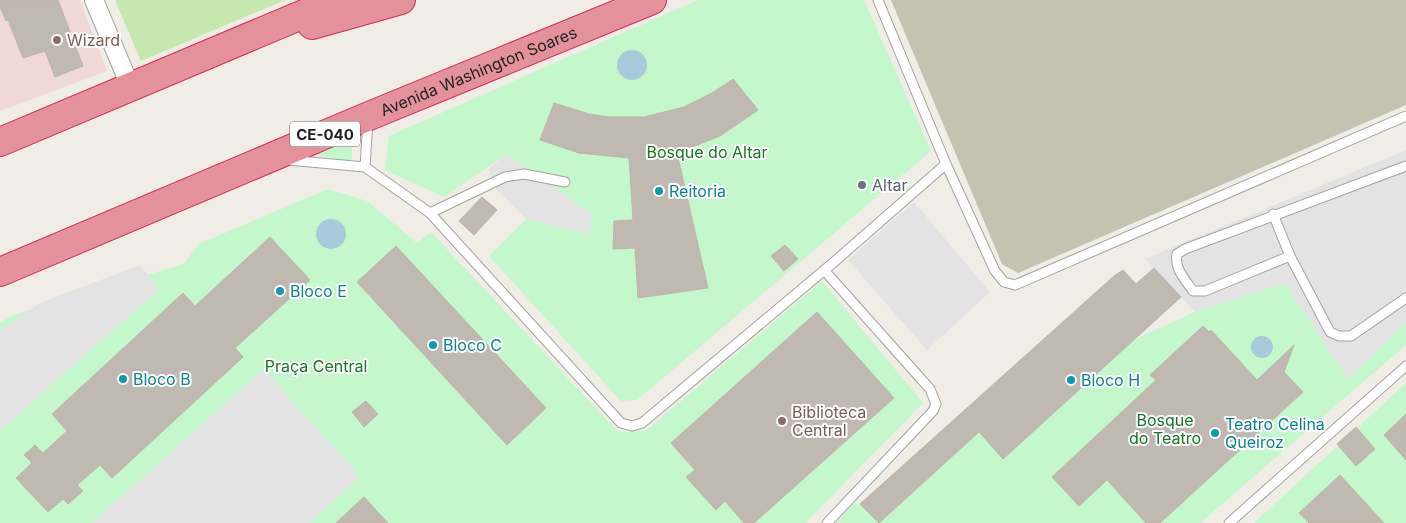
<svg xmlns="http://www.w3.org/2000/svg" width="1406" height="523" font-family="Inter,sans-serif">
<rect width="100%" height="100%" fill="#efede5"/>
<path fill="#efd8d5" d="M0,0H80L107,71L0,111Z"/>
<path fill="#c2c3b1" d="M891,0H1406V105L1018,273L1002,264Z"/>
<path fill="#c6e7ae" d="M115,0H285L141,61Z"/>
<path fill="#c4f7cc" d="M698,0H864L931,151L637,400L621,401L489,256L526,219L589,234L507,154L444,197L385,170L389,136Z
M352,132V163L305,152Z
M328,189L367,201L417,243L431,232L618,432L647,430L822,281L923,403L805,523H0V322L22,312L184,264L199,244Z
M1285,283L1348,379L1406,322V345L1200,523H836L854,503L860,504L879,523L965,445L947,425L1195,312Z
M1406,383V523H1254Z"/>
<path fill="#e3e3e3" d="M1406,150V322L1348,379L1285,283L1195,312L1145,259Z
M507,154L592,214L590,234L526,219L497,190L488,169Z
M914,202L990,292L927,350L848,260Z
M140,265L159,289L0,431V330L40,303Z
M264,369L360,477L309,523H92Z"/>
<path fill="#a8cbdb" d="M617 65a15 15 0 1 1 30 0a15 15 0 1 1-30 0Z
M316 234a15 15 0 1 1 30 0a15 15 0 1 1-30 0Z
M1251 347a11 11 0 1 1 22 0a11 11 0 1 1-22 0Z"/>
<path fill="#c0b9b2" stroke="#c0b4a8" d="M0,0H58L83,66L55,77L45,51L23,58L8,20L6,21L0,7Z
M733,79L758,110L720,136L677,153L708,288L638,298L635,248L613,249L614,221L633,220L629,158L579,153L540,140L554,103L589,114L608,117H644L684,107L712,93Z
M482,197L497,210L474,235L459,221Z
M270,237L310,280L235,348L243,357L112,478L100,465L77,485L83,491L68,504L63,499L48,512L16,478L32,463L24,455L35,445L43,453L67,431L52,414L183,293L195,306Z
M785,245L798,259L784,271L771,256Z
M396,246L546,408L507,445L357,282Z
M1154,268L1181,297L1003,459L979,432L879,523L860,504L1114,276L1123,270L1136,284Z
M817,312L894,398L754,523H744L725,501L716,510L686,477L695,470L671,443Z
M1203,326L1209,332L1211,330L1257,380L1294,345L1284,372L1303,392L1160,523H1146L1107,480L1079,506L1052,477L1156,380L1150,375Z
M366,401L378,414L364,427L352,412Z
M1406,414V460L1384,435Z
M1356,427L1375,449L1356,466L1337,444Z
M1340,475L1384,523H1309L1299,513Z
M364,497L388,523H336Z"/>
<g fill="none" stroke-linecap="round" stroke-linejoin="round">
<g stroke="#a3a3a3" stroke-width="11">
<path id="lane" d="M878,0L946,164L995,271L1004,282L1015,285L1406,116
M288,160L365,167L430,213L621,423L632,426L642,423L834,262L946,164
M365,167L368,119
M430,213L505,177L524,174L565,182
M1273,214L1290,256L1330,332L1339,336H1351L1406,298
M1290,256L1205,291H1193C1185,279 1174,269 1177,254L1185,249L1406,166
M824,270L930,389L936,404L933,411L827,523
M1229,523L1406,366"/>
</g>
<g stroke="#a3a3a3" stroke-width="20">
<path id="street" d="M94,0L131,88"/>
</g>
<g stroke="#d32c5a" stroke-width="30">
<g id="highway">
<path d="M312,25L401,0"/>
<path d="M0,142L337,0"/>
<path id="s1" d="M0,272L369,116L652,0"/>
</g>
</g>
<use href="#lane" stroke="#fff" stroke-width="9"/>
<use href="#street" stroke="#fff" stroke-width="18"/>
<use href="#highway" stroke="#e3919a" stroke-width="28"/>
</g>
<g fill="#8d6e63" stroke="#fff" stroke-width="2">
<circle cx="57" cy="40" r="5"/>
<circle cx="782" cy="421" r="5"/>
</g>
<circle fill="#6b7280" stroke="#fff" stroke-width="2" cx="862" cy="185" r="5"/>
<g fill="#0f9aa8" stroke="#fff" stroke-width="2">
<circle cx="659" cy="191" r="5"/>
<circle cx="280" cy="291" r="5"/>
<circle cx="433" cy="345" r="5"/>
<circle cx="123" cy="379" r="5"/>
<circle cx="1071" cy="380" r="5"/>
<circle cx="1215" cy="433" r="5"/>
</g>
<g text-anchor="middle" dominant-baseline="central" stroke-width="4" stroke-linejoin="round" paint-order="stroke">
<rect fill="#fff" stroke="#626262" stroke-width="1" x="290" y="121.5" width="70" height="25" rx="4"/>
<g font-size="15" font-weight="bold" fill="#1f1f1f">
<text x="325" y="134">CE-040</text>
</g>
<g font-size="16" fill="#785e54" stroke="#fff" text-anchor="start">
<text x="67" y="40">Wizard</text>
<text x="792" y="412">Biblioteca<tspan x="792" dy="18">Central</tspan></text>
</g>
<g font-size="16" fill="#1f1f1f" stroke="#fff">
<text stroke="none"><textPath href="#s1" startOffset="519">Avenida Washington Soares</textPath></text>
</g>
<g font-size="16" fill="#117921" stroke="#fff">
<text x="707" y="152">Bosque do Altar</text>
<text x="316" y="366">Praça Central</text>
<text x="1165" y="420">Bosque<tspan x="1165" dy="18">do Teatro</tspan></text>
</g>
<g font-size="16" fill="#5b616d" stroke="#fff" text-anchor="start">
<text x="872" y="185">Altar</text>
</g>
<g font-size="16" fill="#0d838f" stroke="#fff" text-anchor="start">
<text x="669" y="191">Reitoria</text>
<text x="290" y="291">Bloco E</text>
<text x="443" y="345">Bloco C</text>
<text x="133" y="379">Bloco B</text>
<text x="1081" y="380">Bloco H</text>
<text x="1225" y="424">Teatro Celina<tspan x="1225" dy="18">Queiroz</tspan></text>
</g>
</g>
</svg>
